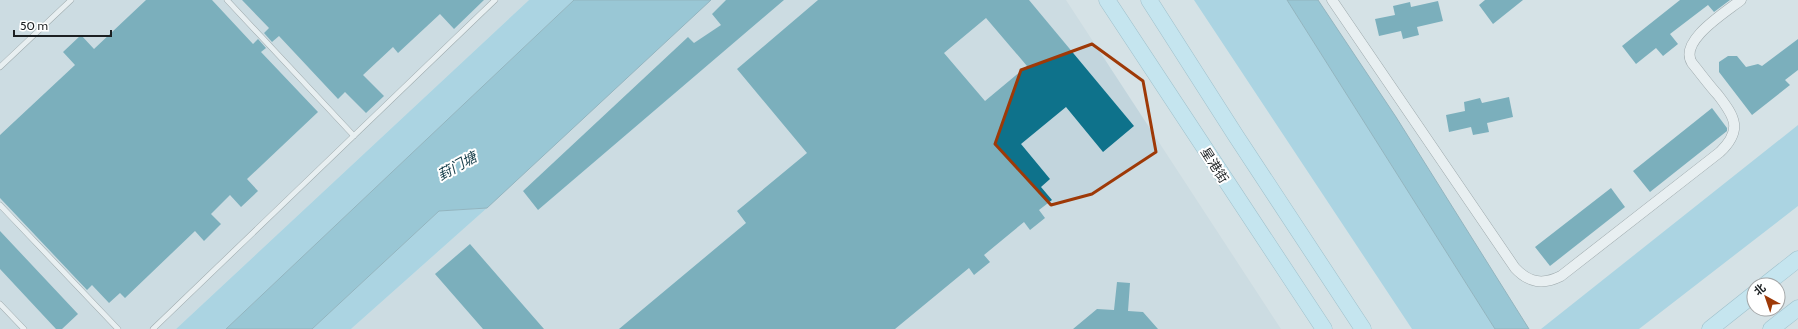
<svg xmlns="http://www.w3.org/2000/svg" width="1798" height="329" font-family="Cabin,'Noto Sans SC',sans-serif">
<rect width="100%" height="100%" fill="#d6e2e6"/>
<path fill="#c2d5dd" d="M0,0H529L176,329H0Z
M711,0H1066L1281,329H351L487,208Z"/>
<path fill="#78c4dd" d="M529,0H574L226,329H176Z
M1194,0H1287L1495,329H1412Z
M1798,125V206L1639,329H1541Z
M487,208L351,329H312L439,211Z"/>
<path fill="#51a6c1" stroke="#417e91" d="M574,0H711L487,208L439,211L312,329H226Z
M1287,0H1318L1396,117L1529,329H1495Z"/>
<path fill="#0e728b" fill-rule="evenodd" d="M146,0H212L253,44L258,39L266,48L261,52L318,112L247,179L258,191L241,207L230,195L211,214L221,224L204,241L195,231L125,298L120,293L109,303L92,285L87,290L0,198V135L75,65L63,52L81,35L94,49Z
M242,0H484L454,29L440,14L398,53L393,47L363,75L384,96L366,113L345,92L338,99L279,36L272,42L264,33L269,28Z
M726,0H784L538,210L523,191L688,37L694,43L721,25L712,14Z
M818,0H1029L1134,126L1103,152L1066,107L1021,144L1050,179L1041,187L1052,200L1039,210L1045,218L1030,230L1024,222L984,255L990,262L974,275L969,268L895,329H619L746,223L737,211L807,153L737,69ZM986,18L1027,66L985,101L944,53Z
M1485,0H1523L1493,24L1479,5Z
M1680,0H1730L1714,12L1708,5L1670,34L1678,44L1663,56L1656,48L1636,64L1622,46Z
M1438,1L1443,21L1417,27L1419,35L1403,39L1401,31L1379,36L1375,19L1395,15L1393,6L1410,2L1411,7Z
M1798,39V70L1785,80L1790,85L1752,115L1719,72V62L1728,56H1737L1746,67L1758,64L1762,66Z
M1509,97L1513,117L1487,123L1489,132L1473,135L1471,127L1449,132L1446,115L1465,111L1464,102L1480,98L1482,103Z
M1712,108L1727,128V131L1650,192L1633,171Z
M1611,188L1625,207L1550,266L1535,247Z
M0,231L78,314L62,329H56L0,269Z
M470,244L544,329H483L435,274Z
M1117,282L1130,283L1128,311L1143,312L1158,329H1073L1097,309L1114,310Z"/>
<g fill="none" stroke-linecap="round" stroke-linejoin="round">
<g stroke="#5d686b" stroke-width="6">
<path id="lane" d="M227,0L354,136
M0,67L71,0
M0,205L118,329
M0,304L24,329
M153,329L495,0"/>
</g>
<g stroke="#5d686b" stroke-width="11">
<path id="street" d="M1332,0L1515,268C1529,283 1543,285 1561,276L1720,152C1743,130 1735,117 1718,95C1709,85 1701,74 1692,63C1678,41 1726,12 1741,0"/>
</g>
<g stroke="#5c98ac" stroke-width="17">
<path id="primary" d="M1107,0L1324,329
M1149,0L1236,136L1363,329
M1765,285L1798,259
M1710,329L1754,294
M1771,329L1798,308"/>
</g>
<use href="#lane" stroke="#fff" stroke-width="5"/>
<use href="#street" stroke="#fff" stroke-width="10"/>
<use href="#primary" stroke="#b2e8fa" stroke-width="16"/>
</g>
<path d="M0 0H1798V329H0ZM1092,44L1143,81L1156,152L1092,194L1051,205L995,144L1021,70Z" fill="#d6e2e6" fill-opacity=".55" fill-rule="evenodd"/>
<path fill="none" stroke="#9e3907" stroke-width="3" stroke-linejoin="round" d="M1092,44L1143,81L1156,152L1092,194L1051,205L995,144L1021,70Z"/>
<g text-anchor="middle" dominant-baseline="central" stroke-width="4" stroke-linejoin="round" paint-order="stroke">
<g font-size="13" fill="#1c2022" stroke="#fff">
<text transform="translate(1215 165) rotate(57)">星港街</text>
</g>
<g font-size="14" font-style="italic" fill="#1b424e" stroke="#fff">
<text transform="translate(457 166) rotate(-29)">葑门塘</text>
</g>
</g>
<g transform="translate(1766 297) rotate(320)"><circle r="19" fill="#ffffff" stroke="#a4a6a7"/>
<path d="M0-3L7 15L0 10L-7 15Z" fill="#9e3907"/>
<text y="-6" font-size="11" font-weight="bold" text-anchor="middle" fill="#1c2022">北</text>
</g>
<path d="M14 30v6h97v-6" fill="none" stroke="#1c2022" stroke-width="2"/>
<text x="20" y="30" font-size="12" fill="#1c2022" stroke="#ffffff" stroke-width="3" paint-order="stroke">50 m</text>
</svg>
